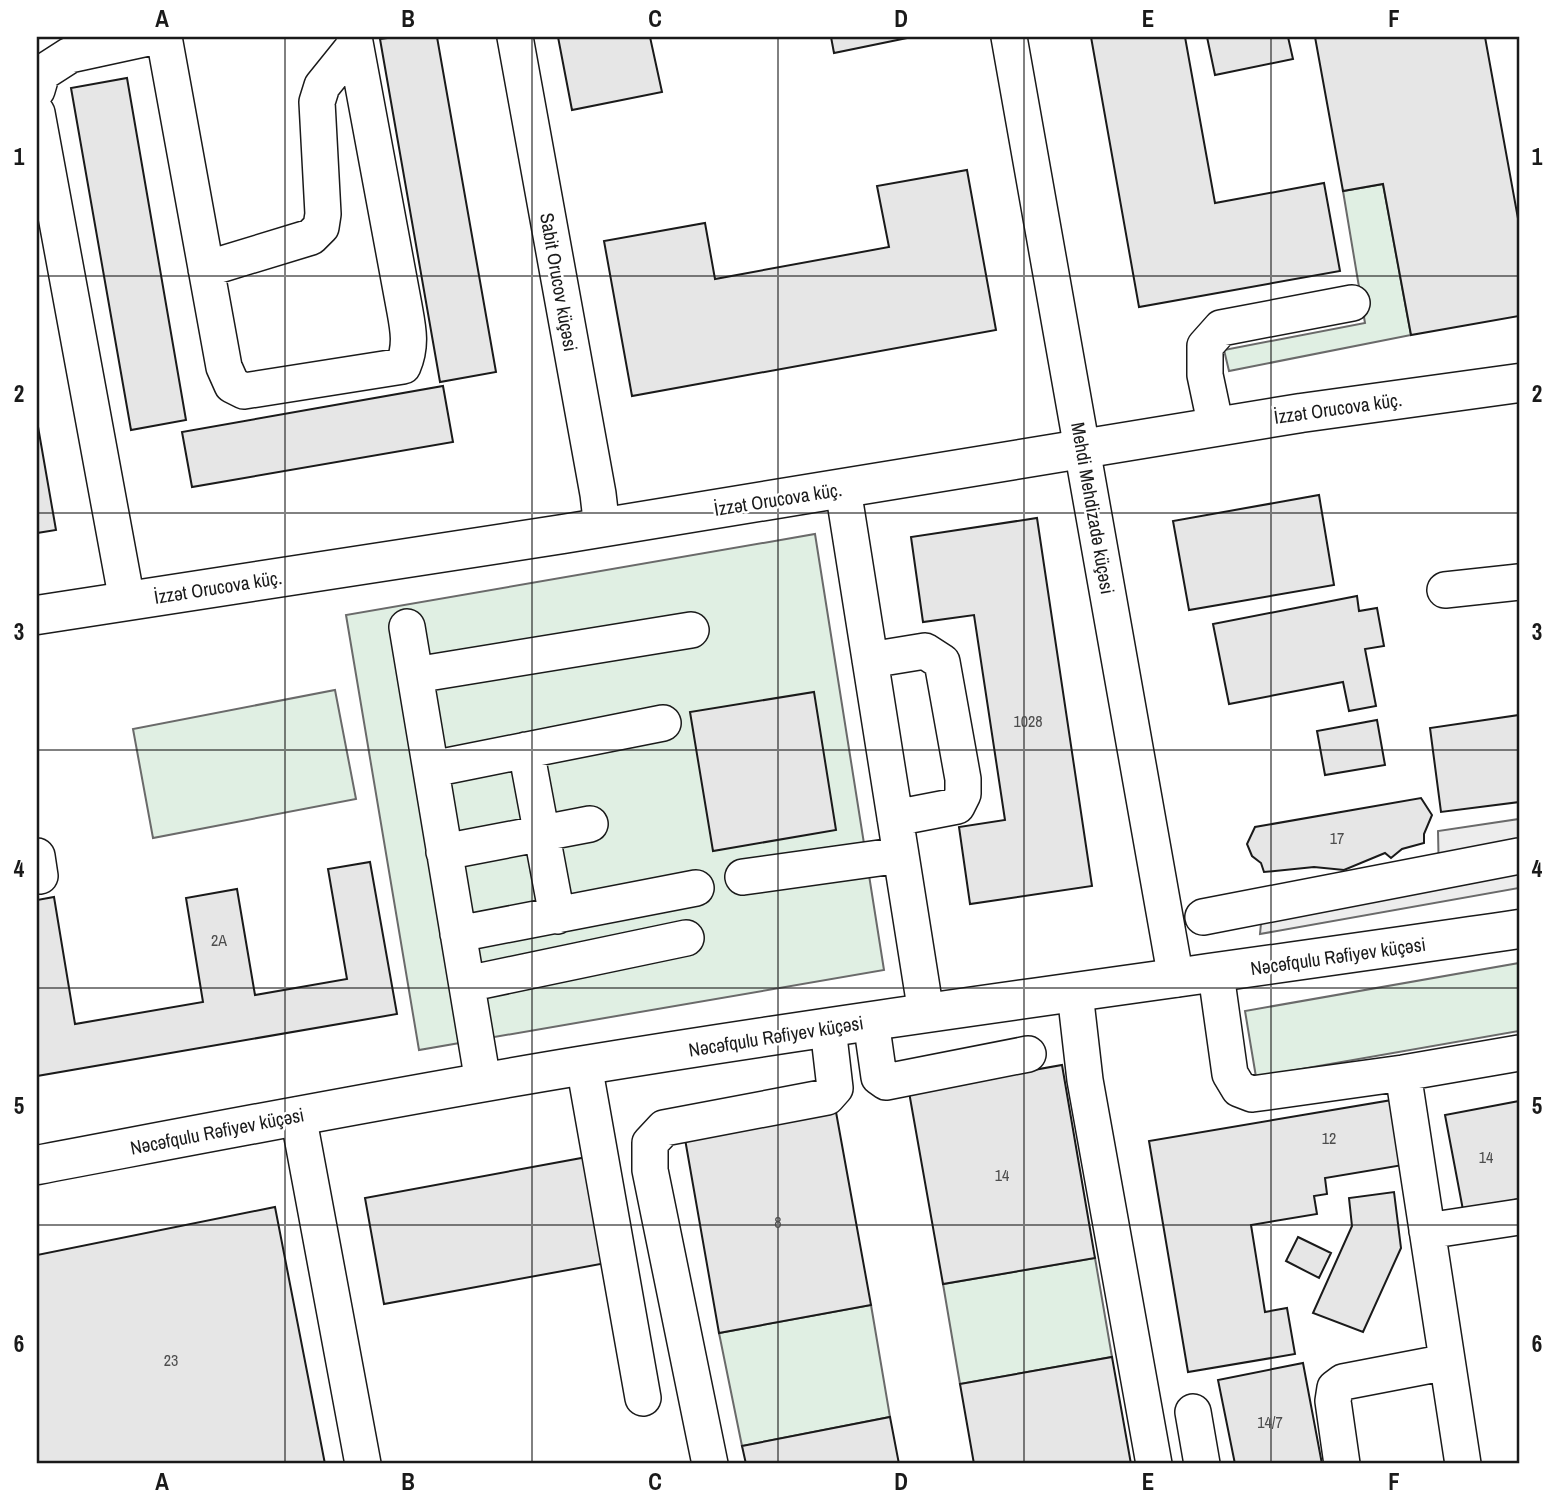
<svg xmlns="http://www.w3.org/2000/svg" width="1556" height="1501" font-family="'Archivo Narrow',sans-serif">
<rect width="100%" height="100%" fill="#fff"/>
<path fill="#e0efe3" stroke="#6a6a6a" stroke-width="2" d="M1383,184L1411,335L1229,371L1224,350L1365,323L1343,191Z
M815,534L884,970L419,1050L346,615Z
M335,690L356,799L153,838L133,729Z
M1519,963V1031L1256,1077L1245,1011Z
M1095,1258L1112,1357L960,1384L943,1284Z
M871,1305L890,1417L742,1446L719,1333Z"/>
<path fill="#ededed" stroke="#6a6a6a" stroke-width="2" d="M1519,819V888L1260,934L1262,913L1439,879L1438,831Z"/>
<path fill="#e6e6e6" stroke="#1a1a1a" stroke-width="2" d="M395,37H437L496,372L440,382L380,39Z
M558,37H650L662,92L572,110Z
M831,37H912L834,53Z
M1091,37H1185L1215,203L1324,183L1340,271L1139,307Z
M1207,37H1288L1293,59L1215,75Z
M1315,37H1485L1519,224V316L1411,335L1383,184L1343,191Z
M127,78L186,420L131,430L71,88Z
M967,170L996,330L632,396L604,241L705,223L715,279L889,247L877,186Z
M443,386L453,442L192,487L182,432Z
M37,421L56,530L37,533Z
M1319,495L1334,585L1189,610L1173,521Z
M1037,518L1092,886L970,904L959,827L1005,820L974,615L923,622L911,537Z
M1357,596L1359,611L1377,608L1384,646L1365,649L1376,706L1349,711L1343,682L1229,704L1213,624Z
M814,692L836,830L713,851L690,712Z
M1519,715V802L1441,812L1430,728Z
M1377,720L1385,765L1325,775L1317,731Z
M1421,798L1432,815L1424,834V843L1402,849L1391,858L1385,853L1344,870L1314,867L1264,872L1261,863L1252,856L1247,844L1255,827Z
M370,862L397,1014L37,1076V900L54,897L75,1024L203,1002L186,898L237,889L255,995L347,979L328,869Z
M1062,1065L1095,1258L943,1284L909,1092Z
M1392,1100L1403,1165L1325,1178L1327,1194L1314,1196L1317,1214L1251,1225L1265,1312L1287,1308L1295,1354L1188,1372L1149,1141Z
M1519,1101V1199L1463,1210L1445,1115Z
M836,1112L871,1305L719,1333L685,1139Z
M587,1157L606,1263L384,1304L365,1198Z
M1394,1192L1401,1248L1363,1332L1313,1313L1352,1226L1349,1198Z
M275,1207L325,1464H37V1255Z
M1298,1237L1331,1253L1319,1278L1286,1261Z
M1112,1357L1131,1464H974L960,1384Z
M1303,1363L1322,1464H1235L1218,1380Z
M890,1417L899,1464H746L742,1446Z"/>
<g fill="none" stroke-linecap="round" stroke-linejoin="round">
<g stroke="#1a1a1a" stroke-width="38">
<path id="minor" d="M164,37L224,367L232,385L244,391L403,366C412,345 408,328 404,306L354,37
M515,37L598,494L602,528
M1009,37L1176,979
M37,90L42,73L70,55L153,37
M37,113L127,601
M206,269L311,237L321,227L323,214L317,102L322,86L355,45
M1216,427L1205,375V346L1221,328L1352,303
M843,489L926,1013
M1445,590L1519,582
M407,627L483,1082
M870,660L925,651L942,662L963,779V794L957,806L895,818
M415,675L691,630
M526,750L557,916
M432,769L663,723
M444,852L590,824
M37,856L40,876
M743,877L901,855
M1203,917L1519,856
M458,934L696,888
M1216,974L1230,1074L1239,1089L1252,1094L1403,1073L1519,1053
M467,984L686,938
M1075,993L1085,1080L1154,1464
M871,1021L879,1077L886,1082L1028,1054
M584,1065L643,1398
M1403,1073L1463,1464
M298,1115L363,1464
M1427,1231L1519,1217
M1193,1412L1202,1464
M710,1464L650,1170V1143L664,1128L827,1097L835,1088L828,1028
M1342,1464L1333,1401L1335,1388L1343,1382L1447,1362"/>
</g>
<g stroke="#1a1a1a" stroke-width="41">
<path id="major" d="M37,615L563,534L1301,413L1519,383
M37,1165C217,1131 397,1096 579,1066C891,1015 1206,975 1519,929"/>
</g>
<use href="#minor" stroke="#fff" stroke-width="35"/>
<use href="#major" stroke="#fff" stroke-width="38"/>
</g>
<path fill="none" stroke="#1a1a1a" stroke-width="2" stroke-opacity="0.55" d="M285,37V1464M532,37V1464M778,37V1464M1024,37V1464M1271,37V1464M37,276H1519M37,513H1519M37,750H1519M37,988H1519M37,1225H1519"/>
<g text-anchor="middle" dominant-baseline="central" stroke-width="5" stroke-linejoin="round" paint-order="stroke">
<g font-size="16" fill="#4d4d4d">
<text x="1028" y="721">1028</text>
<text x="1337" y="838">17</text>
<text x="219" y="940">2A</text>
<text x="1329" y="1138">12</text>
<text x="1486" y="1157">14</text>
<text x="1002" y="1175">14</text>
<text x="778" y="1222">8</text>
<text x="171" y="1360">23</text>
<text x="1270" y="1422">14/7</text>
</g>
<g font-size="19" fill="#1a1a1a" stroke="#fff">
<text transform="translate(559 282) rotate(80)">Sabit Orucov küçəsi</text>
<text transform="translate(1338 408) rotate(-8)">İzzət Orucova küç.</text>
<text transform="translate(778 499) rotate(-9)">İzzət Orucova küç.</text>
<text transform="translate(1093 508) rotate(80)">Mehdi Mehdizadə küçəsi</text>
<text transform="translate(218 587) rotate(-9)">İzzət Orucova küç.</text>
<text transform="translate(1338 956) rotate(-8)">Nəcəfqulu Rəfiyev küçəsi</text>
<text transform="translate(776 1036) rotate(-9)">Nəcəfqulu Rəfiyev küçəsi</text>
<text transform="translate(217 1131) rotate(-11)">Nəcəfqulu Rəfiyev küçəsi</text>
</g>
</g>
<rect width="1556" height="1501" fill="none" stroke="#ffffff" stroke-width="77"/>
<rect x="38" y="38" width="1480" height="1424" fill="none" stroke="#1a1a1a" stroke-width="2.5"/>
<g font-size="23" text-anchor="middle" font-weight="bold" fill="#1a1a1a">
<text x="162" y="27">A</text>
<text x="408" y="27">B</text>
<text x="655" y="27">C</text>
<text x="901" y="27">D</text>
<text x="1148" y="27">E</text>
<text x="1394" y="27">F</text>
<text x="19" y="165">1</text>
<text x="1537" y="165">1</text>
<text x="19" y="402">2</text>
<text x="1537" y="402">2</text>
<text x="19" y="640">3</text>
<text x="1537" y="640">3</text>
<text x="19" y="877">4</text>
<text x="1537" y="877">4</text>
<text x="19" y="1114">5</text>
<text x="1537" y="1114">5</text>
<text x="19" y="1352">6</text>
<text x="1537" y="1352">6</text>
<text x="162" y="1490">A</text>
<text x="408" y="1490">B</text>
<text x="655" y="1490">C</text>
<text x="901" y="1490">D</text>
<text x="1148" y="1490">E</text>
<text x="1394" y="1490">F</text>
</g>
</svg>
